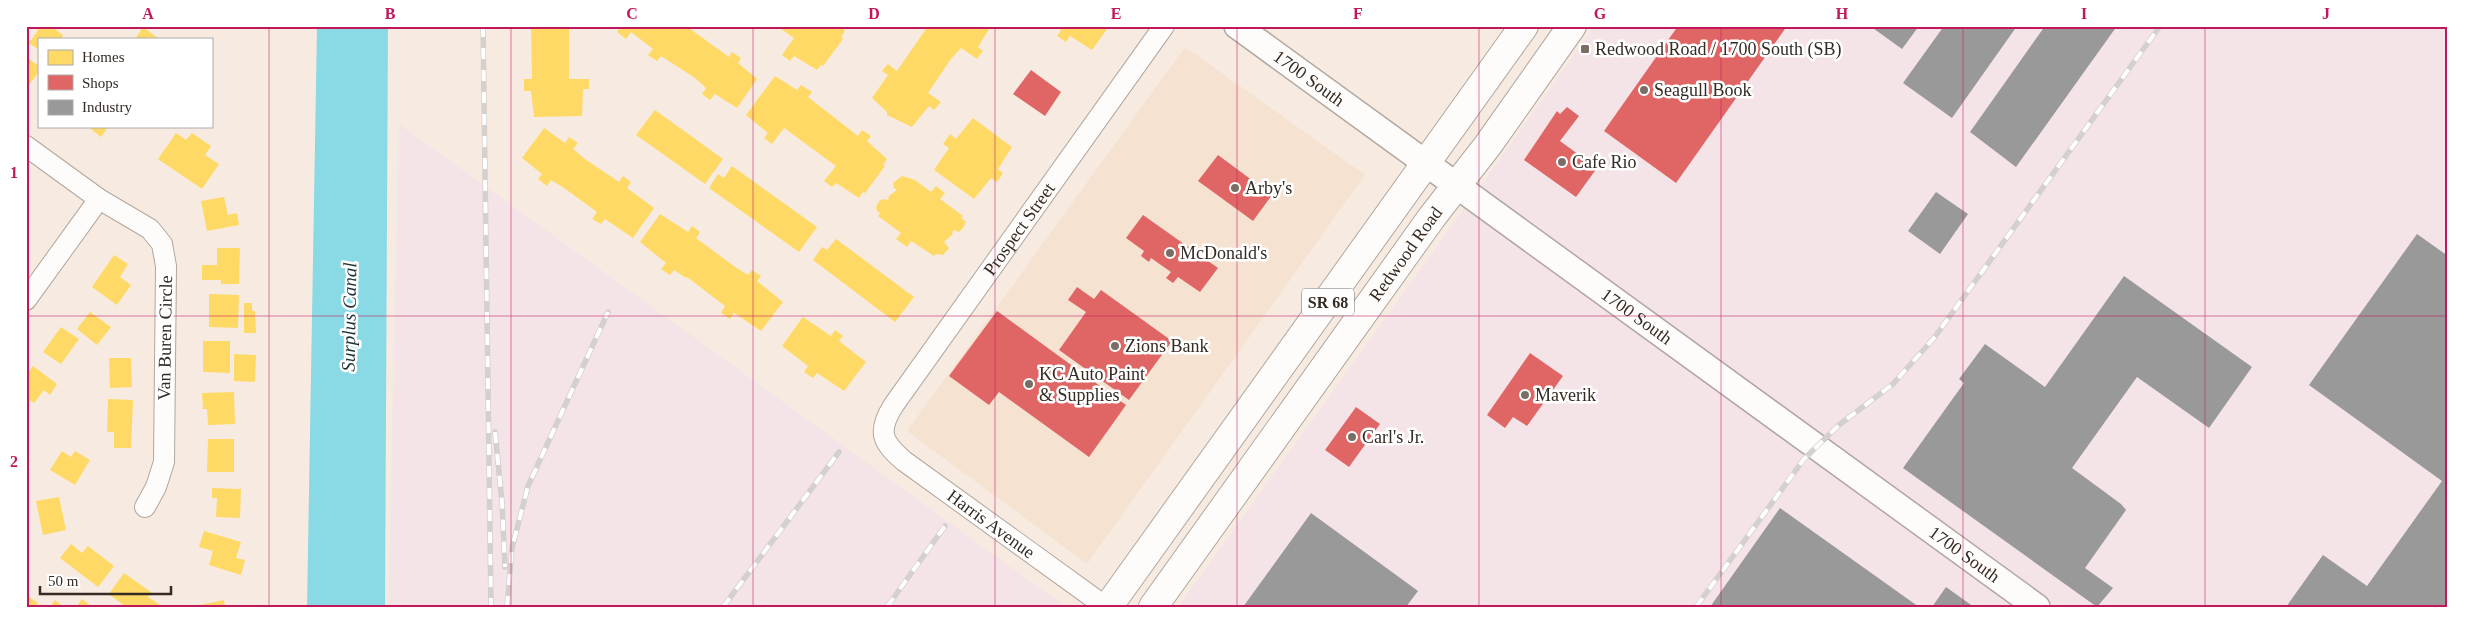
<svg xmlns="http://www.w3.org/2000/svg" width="2474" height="633" font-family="'Times New Roman',serif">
<rect width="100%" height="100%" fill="#f7ebe1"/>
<path fill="#f5e2d1" d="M1185,47L1365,175L1087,564L907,431Z"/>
<path fill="#f4e4e8" d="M1595,26H2448V607H1178Z
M399,124L506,201L1066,607H388Z"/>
<path fill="#8adae6" d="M317,26H388L385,607H307Z"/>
<path fill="#ffd966" d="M41,26H51L63,35L61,39H39V50L29,43Z
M531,26H569V79H589V89H583L582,116L534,117L531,91H524V79H532Z
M621,26H686L729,57L732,52L741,58L738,63L757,79L737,108L715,94L710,100L702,94L706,88L695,78L661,56L657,61L648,55L653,49L631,32L626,39L617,32Z
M777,26H840L845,31L841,37L843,39L823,66L821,65L817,70L794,56L790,61L782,55L794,38Z
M928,26H991L978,47L983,51L977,59L961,48L951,59L928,93L941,102L934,110L929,106L912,127L887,115V112L872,98L888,75L882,71L888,64L897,71Z
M1056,26H1109L1092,50L1070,36L1066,42L1057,36L1061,30Z
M143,27L159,39H135Z
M26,57L39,66V72L26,88Z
M775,76L797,90L801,85L812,92L808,97L858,136L862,130L871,136L867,141L887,159L883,165L885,166L865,193L863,192L859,198L836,183L832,187L824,181L836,166L784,128L772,144L764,138L768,133L746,115Z
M655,110L723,159L705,184L636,135Z
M973,118L1012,147L998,169L1003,173L997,182L991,178L974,199L934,170L949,148L943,144L950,134L956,139Z
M87,126H109L101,137Z
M544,128L565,143L569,137L578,143L573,149L585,159L619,182L623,176L631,182L627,188L654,208L633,238L605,219L601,224L592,219L597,212L564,188L551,180L547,186L538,179L542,174L522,158Z
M176,133L186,140L192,133L211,146L205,155L219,164L202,189L158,159Z
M732,166L817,227L799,252L709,188L718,174L724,178Z
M902,176L915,180L931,192L936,186L945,193L940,199L963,216L961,218L966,222L963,228L959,232L953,230L952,235L944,242L949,248L943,255L936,254L934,256L911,241L907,247L896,239L901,233L878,216L880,213L877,211L876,207L880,200L886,199L888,201L889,196L897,190L894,188L893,183Z
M224,197L228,215L237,213L239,225L207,231L201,201Z
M660,214L688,232L692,226L700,232L696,238L735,267L748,275L752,270L761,276L757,281L783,302L761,331L734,313L730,319L721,313L725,306L687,277L686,278L674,270L670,275L661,269L666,263L640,242Z
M836,239L914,297L895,322L813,260L822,247L827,250Z
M217,248H240L239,284H221V280H202V265H217Z
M114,255L128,264L120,277L131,285L117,305L92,287Z
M209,294L239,295L238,328L209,327Z
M244,303H252V311H255L256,333H244Z
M90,312L111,327L97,345L77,329Z
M803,317L831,336L835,330L843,336L839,341L866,362L844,391L817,373L813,378L804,372L808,366L782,346Z
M61,327L79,339L61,364L43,352Z
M203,341H230V373L203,372Z
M234,354L256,355L255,382L234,381Z
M109,358H131L132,387L110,388Z
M33,366L57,384L50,395L44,390L34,403L26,398V376Z
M234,392L235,424L208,425L207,409H203L202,393Z
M108,399L133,400L131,448H114V432H107Z
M208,439H234V472H207Z
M62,451L71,457L75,451L90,460L75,485L50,470Z
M212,488L241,489L240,518L216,517L217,498H212Z
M59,497L66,530L43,535L36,501Z
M204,531L241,542L236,558L245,560L241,575L209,565L213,551L199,547Z
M71,544L82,553L88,546L114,566L98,587L60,558Z
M124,573L151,592L148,597L160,605L159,607H126L109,594Z
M26,595L38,603L35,607H26Z
M82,599L92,607H76Z
M55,600L64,607H50Z
M224,600L225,607H195V606Z"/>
<path fill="#e06666" d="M1678,26H1787L1676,183L1604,131Z
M1031,70L1061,92L1045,116L1013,94Z
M1567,107L1579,116L1560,141L1597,168L1576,197L1524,160L1557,111L1560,114Z
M1218,155L1272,195L1253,221L1198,181Z
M1143,215L1218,268L1200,292L1178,277L1173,283L1166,278L1171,272L1151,258L1149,262L1141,256L1144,251L1126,238Z
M1077,287L1094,299L1101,290L1172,341L1129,400L1059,350L1086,312L1068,300Z
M997,311L1126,405L1089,457L999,392L989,405L949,376Z
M1530,353L1563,376L1527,426L1513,417L1505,428L1487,415Z
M1356,407L1380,424L1349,467L1325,450Z"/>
<path fill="#999" d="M1870,26H1919L1902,49Z
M1944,26H2017L1952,118L1903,83Z
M2045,26H2117L2016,167L1970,132Z
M1936,192L1968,214L1940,254L1908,231Z
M2417,234L2448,256V607H2286L2323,555L2367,586L2442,481L2309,385Z
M2124,276L2252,367L2209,428L2137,377L2072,468L2121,504L2126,510L2085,568L2113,588L2097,607L1903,468L1964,383L1959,379L1985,344L2045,387Z
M1780,508L1919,607H1710Z
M1311,513L1418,591L1406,607H1243Z
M1946,587L1974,607H1932Z"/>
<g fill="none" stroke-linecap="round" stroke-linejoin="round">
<g stroke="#b1a79e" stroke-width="22">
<g id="minor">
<path d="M26,146L99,199L150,229L162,244L166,266L164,462L156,487L145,507"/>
<path d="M26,300L99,199"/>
<path id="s1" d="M1106,607L904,461C882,442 877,432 893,406L1164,26"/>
</g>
</g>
<g stroke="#b1a79e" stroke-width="28">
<g id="tertiary">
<path id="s2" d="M1237,26L2037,607"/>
</g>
</g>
<g stroke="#b1a79e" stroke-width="30">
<g id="primary">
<path d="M1108,607L1524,26"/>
<path id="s3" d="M1153,607L1432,217L1488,145L1572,26"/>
</g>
</g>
<use href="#minor" stroke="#fefcfa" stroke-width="20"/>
<use href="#tertiary" stroke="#fefcfa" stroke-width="25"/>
<use href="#primary" stroke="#fefcfa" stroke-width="28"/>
<g stroke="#d3d0cd" stroke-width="5.5">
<path id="rail" d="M483,26L491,607
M495,432L502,502L505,567
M507,607L512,548L528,486L608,312
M723,607L839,452
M887,607L945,526
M1696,607L1804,459L1839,425L1893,384L1934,338L2160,26"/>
</g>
<use href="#rail" stroke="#fff" stroke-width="4" stroke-dasharray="11" stroke-linecap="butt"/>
</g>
<path fill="none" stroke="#c2185b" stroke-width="1" stroke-opacity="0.55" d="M269,26V607M511,26V607M753,26V607M995,26V607M1237,26V607M1479,26V607M1721,26V607M1963,26V607M2205,26V607M26,316H2448"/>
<g fill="#796e66" stroke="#fff" stroke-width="2">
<rect x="1580" y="44" width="10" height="10" rx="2.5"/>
<circle cx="1644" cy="90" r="5"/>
<circle cx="1562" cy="162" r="5"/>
<circle cx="1235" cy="188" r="5"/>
<circle cx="1170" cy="253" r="5"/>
<circle cx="1115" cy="346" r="5"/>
<circle cx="1029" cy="384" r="5"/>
<circle cx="1525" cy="395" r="5"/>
<circle cx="1352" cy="437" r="5"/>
</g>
<g text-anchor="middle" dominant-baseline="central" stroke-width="5" stroke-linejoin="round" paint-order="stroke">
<rect fill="#fff" stroke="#726b65" stroke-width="1" x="1302" y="288.5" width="52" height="27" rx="4"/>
<g font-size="16" font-weight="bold" fill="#352b23">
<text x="1328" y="302">SR 68</text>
</g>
<g font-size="18" fill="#352b23" stroke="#fff" text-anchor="start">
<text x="1595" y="49">Redwood Road / 1700 South (SB)</text>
<text x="1654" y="90">Seagull Book</text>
<text x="1572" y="162">Cafe Rio</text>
<text x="1245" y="188">Arby's</text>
<text x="1180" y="253">McDonald's</text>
<text x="1125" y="346">Zions Bank</text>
<text x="1039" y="374">KC Auto Paint<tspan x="1039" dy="21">&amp; Supplies</tspan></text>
<text x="1535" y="395">Maverik</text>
<text x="1362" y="437">Carl's Jr.</text>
</g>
<g font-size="18" fill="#352b23" stroke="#fff">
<text stroke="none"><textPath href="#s2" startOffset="89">1700 South</textPath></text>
<text stroke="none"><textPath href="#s1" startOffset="531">Prospect Street</textPath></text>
<text stroke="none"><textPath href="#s3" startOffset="434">Redwood Road</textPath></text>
<text stroke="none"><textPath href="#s2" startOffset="494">1700 South</textPath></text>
<text transform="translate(165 338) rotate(-89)">Van Buren Circle</text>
<text transform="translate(991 524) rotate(36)">Harris Avenue</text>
<text stroke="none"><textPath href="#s2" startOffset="899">1700 South</textPath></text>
</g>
<g font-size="19" font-style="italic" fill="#1d3236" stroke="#fff">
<text transform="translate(349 317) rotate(-89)">Surplus Canal</text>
</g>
</g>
<rect width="2474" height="633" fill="none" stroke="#ffffff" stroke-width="55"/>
<rect x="38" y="38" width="175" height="90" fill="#ffffff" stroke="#aeaaa7"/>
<rect x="48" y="50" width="25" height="15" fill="#ffd966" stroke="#aeaaa7"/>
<text x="82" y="62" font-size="15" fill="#352b23">Homes</text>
<rect x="48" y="75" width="25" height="15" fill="#e06666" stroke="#aeaaa7"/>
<text x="82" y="88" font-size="15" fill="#352b23">Shops</text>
<rect x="48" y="100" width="25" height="15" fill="#999999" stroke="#aeaaa7"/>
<text x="82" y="112" font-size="15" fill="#352b23">Industry</text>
<path d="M40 586v8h131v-8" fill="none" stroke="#352b23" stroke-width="2.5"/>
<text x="48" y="586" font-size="15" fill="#352b23" stroke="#ffffff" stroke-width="4" paint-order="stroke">50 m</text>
<rect x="28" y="28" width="2418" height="578" fill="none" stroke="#c2185b" stroke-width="2"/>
<g font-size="16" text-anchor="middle" font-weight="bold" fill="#c2185b">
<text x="148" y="19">A</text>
<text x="390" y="19">B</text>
<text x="632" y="19">C</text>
<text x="874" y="19">D</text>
<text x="1116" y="19">E</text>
<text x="1358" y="19">F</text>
<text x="1600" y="19">G</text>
<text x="1842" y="19">H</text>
<text x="2084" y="19">I</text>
<text x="2326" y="19">J</text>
<text x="14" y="178">1</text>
<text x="14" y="467">2</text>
</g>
</svg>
